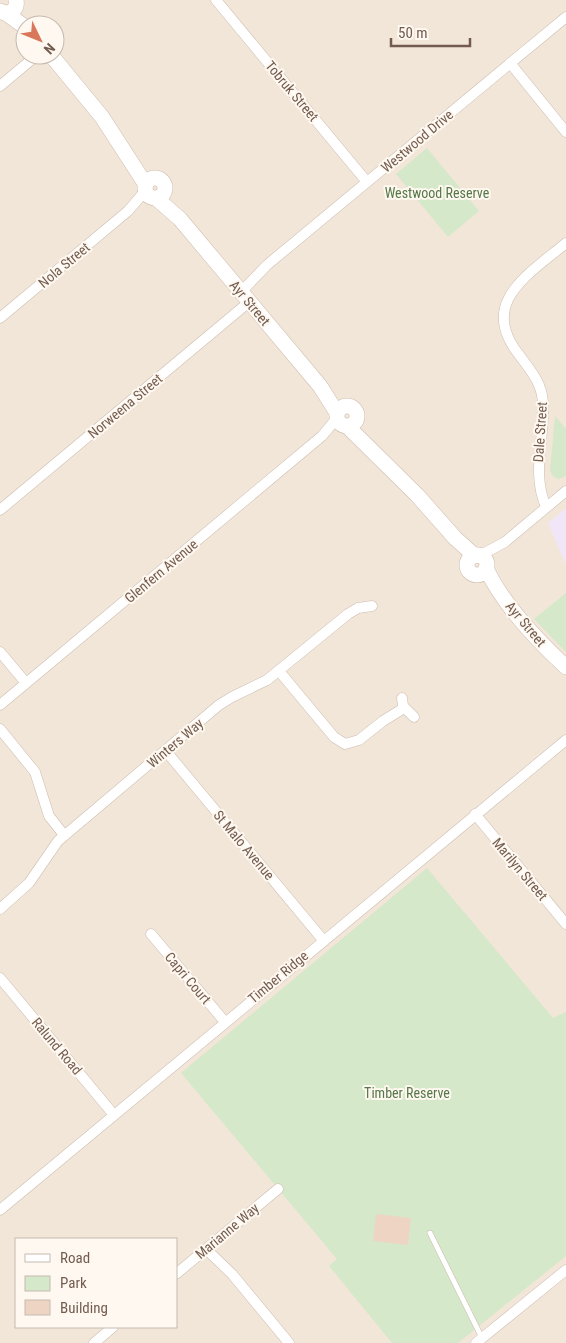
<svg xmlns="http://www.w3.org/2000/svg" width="566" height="1343" font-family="'Roboto Condensed',sans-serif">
<rect width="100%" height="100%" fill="#fbf4e9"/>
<path fill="#f2e6d8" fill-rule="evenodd" d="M0,0H566V1343H0ZM25,25H55V55H25ZM16,1239H176V1327H16Z"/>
<path fill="#f1e6f7" d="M566,508V565L548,523Z"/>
<path fill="#d5e8c9" d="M427,148L479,211L448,237L396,174Z
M555,416L566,429V476L559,479L554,477L550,471Z
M566,593V652L534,619Z
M427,868L553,1018L566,1012V1256L458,1343H392L329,1266L337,1259L181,1073Z"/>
<path fill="#eed5c3" d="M376,1214L411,1218L408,1245L373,1241Z"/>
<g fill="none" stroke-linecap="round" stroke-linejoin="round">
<g stroke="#ccbdb0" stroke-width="6">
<path id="lane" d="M430,1233L482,1338"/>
</g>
<g stroke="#ccbdb0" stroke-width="11">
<path id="street" d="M216,0L367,182
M510,63L566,132
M0,86L37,55
M241,292L267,265L566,17
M0,318L128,211L146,190
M546,507C531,472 545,439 543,403C542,383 531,371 520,356C477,303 528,275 566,243
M0,510L249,302
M479,556L505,542L566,491
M0,652L26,683
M279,671L334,737L345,744L359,740L383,721L404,708
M402,698L403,706L414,717
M0,705L322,436L337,418
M0,729L35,772L49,816L64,835
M165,750L323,940
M475,814L566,924
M0,909L29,883L58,841L219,705L232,697L267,680L348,614L358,608L372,606
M151,934L225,1022
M0,978L114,1115
M0,1210L566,740
M206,1249L232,1274L289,1343
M176,1274L278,1189
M94,1343L113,1327
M476,1343L566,1270"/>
</g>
<g stroke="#cfbdae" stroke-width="16">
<path id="secondary" d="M0,11C9,16 18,10 16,0
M7,14L25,27
M51,55L102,117L146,185
M145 188a10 10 0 1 1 20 0a10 10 0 1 1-20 0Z
M156,198L180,219L320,386L337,413
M337 416a10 10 0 1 1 20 0a10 10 0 1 1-20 0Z
M347,426L417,495L455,538L475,556
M467 565a10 10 0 1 1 20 0a10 10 0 1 1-20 0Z
M486,568C502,603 538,641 566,667"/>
</g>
<use href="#lane" stroke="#fff" stroke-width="5"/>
<use href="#street" stroke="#fff" stroke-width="10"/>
<use href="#secondary" stroke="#fff" stroke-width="15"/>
</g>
<g text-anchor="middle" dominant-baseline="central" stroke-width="4" stroke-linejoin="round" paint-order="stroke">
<g font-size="14" fill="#735c4f" stroke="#fef8f0">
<text transform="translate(292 91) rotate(50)">Tobruk Street</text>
<text transform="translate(417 141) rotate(-40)">Westwood Drive</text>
<text transform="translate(64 265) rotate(-40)">Nola Street</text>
<text transform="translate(250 303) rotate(50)">Ayr Street</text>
<text transform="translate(125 406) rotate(-40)">Norweena Street</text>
<text transform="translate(540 432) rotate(-86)">Dale Street</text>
<text transform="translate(161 571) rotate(-40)">Glenfern Avenue</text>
<text transform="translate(526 624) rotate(50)">Ayr Street</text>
<text transform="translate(175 743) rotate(-40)">Winters Way</text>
<text transform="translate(244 845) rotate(50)">St Malo Avenue</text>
<text transform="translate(520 869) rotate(50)">Marilyn Street</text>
<text transform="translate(278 977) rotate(-40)">Timber Ridge</text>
<text transform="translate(188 978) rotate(50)">Capri Court</text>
<text transform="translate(57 1046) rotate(50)">Ralund Road</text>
<text transform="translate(227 1231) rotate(-40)">Marianne Way</text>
</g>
<g font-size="14" fill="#557848" stroke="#fef8f0">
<text x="437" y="193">Westwood Reserve</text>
<text x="407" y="1093">Timber Reserve</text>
</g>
</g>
<rect x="15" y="1238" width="162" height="90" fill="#fef8f0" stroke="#c6bab0"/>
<rect x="25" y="1254" width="25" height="8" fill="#ffffff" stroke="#c6bab0"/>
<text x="60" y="1263" font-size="15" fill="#735c4f">Road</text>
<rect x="25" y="1276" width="25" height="15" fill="#d5e8c9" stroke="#c6bab0"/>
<text x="60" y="1288" font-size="15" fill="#735c4f">Park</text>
<rect x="25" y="1300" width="25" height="15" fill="#eed5c3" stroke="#c6bab0"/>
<text x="60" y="1313" font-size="15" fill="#735c4f">Building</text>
<g transform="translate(40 40) rotate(133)"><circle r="24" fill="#fef8f0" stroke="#c6bab0"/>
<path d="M0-4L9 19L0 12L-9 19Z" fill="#d9775a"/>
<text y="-8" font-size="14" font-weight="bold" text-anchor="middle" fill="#735c4f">N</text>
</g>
<path d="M391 38v8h79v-8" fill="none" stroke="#735c4f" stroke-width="2.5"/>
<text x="398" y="38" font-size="15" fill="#735c4f" stroke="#fef8f0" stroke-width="4" paint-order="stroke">50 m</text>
</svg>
